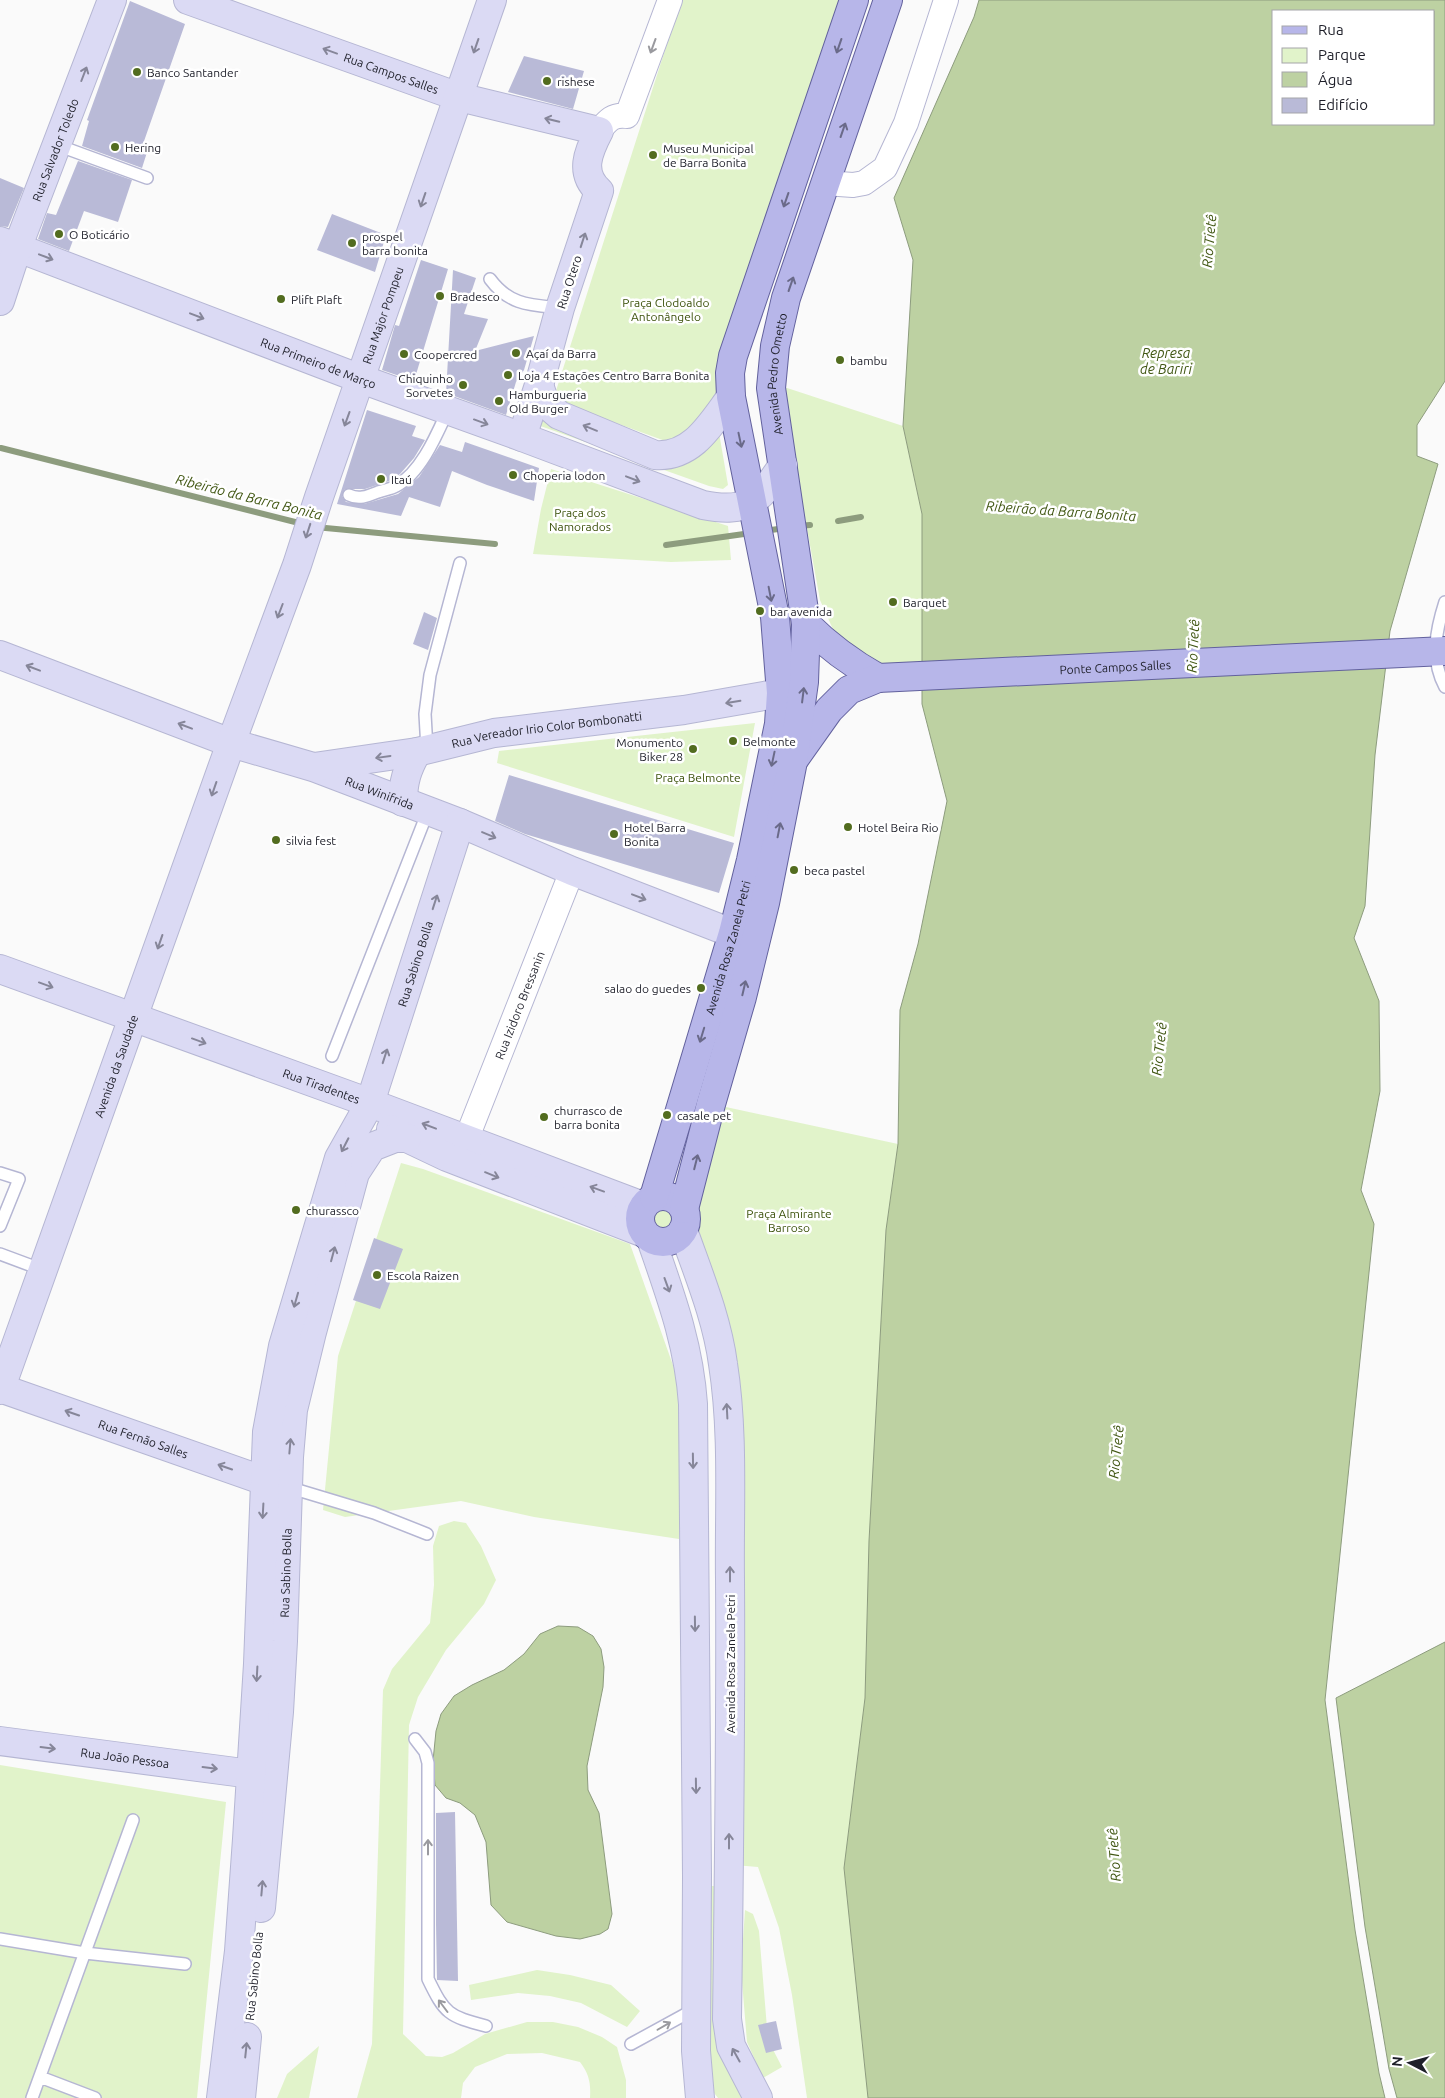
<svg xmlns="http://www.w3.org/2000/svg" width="1445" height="2098" font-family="Ubuntu,sans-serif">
<rect width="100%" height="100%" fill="#fafafa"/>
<path fill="#e1f3ca" d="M681,0H844L731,368L698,430L668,442L553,400Z
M781,386L903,426L922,514V670L889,671L839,643L820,600Z
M539,400L658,459L717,421L728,485L723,489L709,486L532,423Z
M551,469L728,526L731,560L671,562L533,554L541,509Z
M755,723L734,837L497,763L499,751Z
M712,1104L898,1144L886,1230L869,1541L865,1698L844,1868L868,2098H807L792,1995L779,1928L758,1867L734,1865L732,1408L688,1218Z
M401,1163L423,1169L630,1244L680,1385L679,1539L534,1517L461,1501L345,1517L323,1510L338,1356Z
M667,1197L678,1203L674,1235L662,1238L649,1233L643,1212Z
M454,1521L466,1523L481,1546L496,1580L484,1604L446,1650L418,1697L409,1725L403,2034L426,2056L442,2057L453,2053L485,2034L527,2022H553L578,2027L602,2037L617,2047L626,2080V2098H590C591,2083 589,2074 580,2062L542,2053L507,2054L475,2067L463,2083L461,2098H357L372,2044L383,1690L392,1669L430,1623L434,1585L433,1546L439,1526Z
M0,1765L226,1802L197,2098H0Z
M701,1886H724L749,2098H718L711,2089Z
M745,1910L753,1914L759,1931L768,2040L782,2067L763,2078L747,2042L741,1969Z
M537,1970L570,1975L611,1985L640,2011L627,2027L581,2003L550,1996L518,1993L471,2000L469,1985Z
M319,2046L309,2098H277L287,2074Z"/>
<path fill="#bdd1a2" stroke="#8d9c7e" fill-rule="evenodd" d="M979,0H1445V381L1417,425V456L1438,464L1390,631L1375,755L1365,906L1354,938L1379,1001L1380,1091L1361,1190L1374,1224L1325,1700L1355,1930L1379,2073L1385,2098H868L844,1868L865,1698L869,1541L886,1230L898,1144L900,1010L918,944L947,801L922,704V514L903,426L913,260L894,198L974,17ZM1274,11H1434V124H1274Z
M558,1626L578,1627L593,1636L601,1649L604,1667L603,1687L587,1766L588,1790L599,1813L612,1914L608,1929L600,1934L580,1939L556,1936L507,1922L491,1905L486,1842L475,1815L460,1803L446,1798L435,1785L433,1761L436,1731L441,1714L454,1696L472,1685L504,1670L524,1654L540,1634Z
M1445,1642V2098H1397L1389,2069L1365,1927L1336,1698Z"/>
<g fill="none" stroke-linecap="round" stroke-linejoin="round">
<path stroke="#8d9c7e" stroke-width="6" d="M1,448L303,524
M838,521L861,517
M798,526L810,525
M315,527L495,544
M763,531L786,528
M666,545L751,533"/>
</g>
<path fill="#b9bad7" d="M130,1L185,24L143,144L149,146L142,168L82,146L89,121L87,120Z
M524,56L584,71L573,109L508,92Z
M78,161L132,180L118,222L84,211L69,251L38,239L47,213L56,215Z
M0,178L24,188L8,227L0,226Z
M332,214L386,235L375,272L317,250Z
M421,260L448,269L414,381L382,370L395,325L399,326Z
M453,270L476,278L464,314L488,319L475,351L534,336L524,370L516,382L506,415L446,393Z
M367,410L416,426L412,436L425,440L414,458L400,474L389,481L365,489H345L342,496L346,502L364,504L398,494L419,477L440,445L462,452L465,442L539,468L534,501L487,485L452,471L440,507L409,497L401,516L337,504Z
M424,612L437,618L428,650L413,644Z
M509,775L734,843L719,893L525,834L495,821Z
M374,1238L403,1249L380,1309L353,1300Z
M455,1812L458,1981L437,1980L436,1924V1813Z
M776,2021L782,2049L766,2053L758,2025Z"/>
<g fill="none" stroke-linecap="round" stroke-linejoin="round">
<g stroke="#b5b6d3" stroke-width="14">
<path id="lane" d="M57,145L147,178
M490,279C509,305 530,305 560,308
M349,495C359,500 368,496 378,492C384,490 391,489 396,486C421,473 437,434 448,410
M1445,602C1436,630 1430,659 1445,687
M427,749L425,714L430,675L460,563
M332,1056L428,811
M0,1173L19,1179L0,1226
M0,1254L43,1270
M301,1491L374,1513L427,1534
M415,1739L425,1752L428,1763V1979C445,2014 448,2016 486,2026
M0,1939L85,1953L185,1964
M631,2044L695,2009
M40,2077L95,2098
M32,2098L133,1820"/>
</g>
<g stroke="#b5b6d3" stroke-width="26">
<g id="street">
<path d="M599,131C608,120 613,114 627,116L670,0"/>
<path d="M825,183L853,185L864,183L885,168L906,123L946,0"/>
<path id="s1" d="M466,1140L572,871"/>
</g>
</g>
<g stroke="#b5b6d3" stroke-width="30">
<g id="secondary">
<path id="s2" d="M188,0L459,97L599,131C588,152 579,173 599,191L560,308L539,385L522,437"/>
<path id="s3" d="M0,241L361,379L522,437L703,505C748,514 759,501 783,465"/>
<path id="s4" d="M0,301L18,246L112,0"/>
<path d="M539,385L545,403L559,415L655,455C692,458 711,424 731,397"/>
<path id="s5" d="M0,655L231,743L313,767L460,823L572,871L755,942"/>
<path id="s6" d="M314,767L417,752L494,733L684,710L781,693"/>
<path d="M403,802C403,782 407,769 417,752"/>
<path id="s7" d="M0,969L370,1103L643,1206"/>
<path d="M391,1129L407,1138L447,1157L644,1233"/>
<path d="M683,1230C698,1273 717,1318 723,1364C734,1434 729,1508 730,1579C731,1726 729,1872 727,2019L731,2046L758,2098"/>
<path d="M651,1239C670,1294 689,1344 693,1404L697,1876L696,2051L700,2098"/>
<path id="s8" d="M0,1388L265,1481L282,1484"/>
<path id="s9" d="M0,1390L231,743L297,565L319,497L492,0"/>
<path id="s10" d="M0,1741L251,1774"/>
<path id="s11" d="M261,1908L279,1712L283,1641L289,1457L293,1410L312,1332L355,1173L372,1147L395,1138H407"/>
<path id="s12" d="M221,2098L239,1951L247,1839L258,1664L267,1432L283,1346L339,1158L370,1103L460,823"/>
<path d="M241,2098L247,2037"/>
</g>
</g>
<g stroke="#62619d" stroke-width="30">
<g id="primary">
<path d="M806,624C828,646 851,663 878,678"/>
<path id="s13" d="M795,758L829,710L849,690L878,678L1445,651"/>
<circle cx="663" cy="1219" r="23"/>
<path id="s14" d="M654,1197L733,933L751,860L779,724L781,693L775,617L731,397L730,373L733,356L854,0"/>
<path id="s15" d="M684,1209L711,1104L742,997L765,903L793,761L804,682L806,624L771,388L775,346L786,298L888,0"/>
</g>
</g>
<use href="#lane" stroke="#fff" stroke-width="11"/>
<use href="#street" stroke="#fff" stroke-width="24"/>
<use href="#secondary" stroke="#dbdaf4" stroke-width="28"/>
<use href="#primary" stroke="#b7b6e9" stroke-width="28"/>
</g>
<defs><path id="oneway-shaft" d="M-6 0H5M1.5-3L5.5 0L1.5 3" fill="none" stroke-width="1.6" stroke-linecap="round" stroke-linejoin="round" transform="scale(1.25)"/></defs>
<g stroke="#868699">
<use href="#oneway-shaft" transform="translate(476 46) rotate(109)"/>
<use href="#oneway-shaft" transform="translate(330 51) rotate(-160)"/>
<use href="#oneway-shaft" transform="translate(84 74) rotate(-69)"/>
<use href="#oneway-shaft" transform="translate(552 120) rotate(-166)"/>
<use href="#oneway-shaft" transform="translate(423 200) rotate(109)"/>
<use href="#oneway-shaft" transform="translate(583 240) rotate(-72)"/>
<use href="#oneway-shaft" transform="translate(46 257) rotate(21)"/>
<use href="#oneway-shaft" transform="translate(197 316) rotate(21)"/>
<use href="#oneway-shaft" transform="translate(347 419) rotate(110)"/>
<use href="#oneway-shaft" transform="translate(481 422) rotate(20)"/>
<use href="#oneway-shaft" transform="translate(590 428) rotate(-158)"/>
<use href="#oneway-shaft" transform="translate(633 479) rotate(21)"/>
<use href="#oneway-shaft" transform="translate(308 531) rotate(108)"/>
<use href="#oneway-shaft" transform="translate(280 611) rotate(111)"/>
<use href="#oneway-shaft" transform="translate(33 668) rotate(-159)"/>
<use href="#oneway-shaft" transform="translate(733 702) rotate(171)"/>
<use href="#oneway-shaft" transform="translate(185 726) rotate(-159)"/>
<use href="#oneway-shaft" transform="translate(383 757) rotate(172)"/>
<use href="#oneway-shaft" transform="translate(214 789) rotate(109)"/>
<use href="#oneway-shaft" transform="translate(489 835) rotate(23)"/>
<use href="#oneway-shaft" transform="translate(639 897) rotate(21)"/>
<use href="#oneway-shaft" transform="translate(435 902) rotate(-72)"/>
<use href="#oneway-shaft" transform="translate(160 942) rotate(109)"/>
<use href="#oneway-shaft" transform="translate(46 985) rotate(20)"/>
<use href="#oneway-shaft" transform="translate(199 1041) rotate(20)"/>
<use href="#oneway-shaft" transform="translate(385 1056) rotate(-72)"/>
<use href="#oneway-shaft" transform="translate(429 1126) rotate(-159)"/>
<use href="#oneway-shaft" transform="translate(345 1145) rotate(117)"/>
<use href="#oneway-shaft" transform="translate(492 1175) rotate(22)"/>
<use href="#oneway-shaft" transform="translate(597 1189) rotate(-160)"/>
<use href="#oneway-shaft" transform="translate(333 1254) rotate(-75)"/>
<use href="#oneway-shaft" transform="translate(667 1285) rotate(70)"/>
<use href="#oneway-shaft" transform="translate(296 1300) rotate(106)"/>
<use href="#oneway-shaft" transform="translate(727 1411) rotate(-93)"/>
<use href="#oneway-shaft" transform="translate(72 1413) rotate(-161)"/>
<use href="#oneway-shaft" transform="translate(290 1446) rotate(-85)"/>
<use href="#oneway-shaft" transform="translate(693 1461) rotate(89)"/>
<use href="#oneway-shaft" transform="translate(225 1467) rotate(-161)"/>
<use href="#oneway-shaft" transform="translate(263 1511) rotate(93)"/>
<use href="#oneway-shaft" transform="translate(730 1574) rotate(-90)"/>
<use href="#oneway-shaft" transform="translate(695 1624) rotate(89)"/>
<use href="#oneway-shaft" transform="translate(257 1674) rotate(93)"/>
<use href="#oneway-shaft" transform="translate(48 1748) rotate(7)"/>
<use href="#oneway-shaft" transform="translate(210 1768) rotate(7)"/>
<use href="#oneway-shaft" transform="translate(696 1786) rotate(89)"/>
<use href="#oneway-shaft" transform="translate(729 1841) rotate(-90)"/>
<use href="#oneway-shaft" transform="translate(262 1888) rotate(-85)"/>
<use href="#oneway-shaft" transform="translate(246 2050) rotate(-84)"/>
<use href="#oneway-shaft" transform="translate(736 2055) rotate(-119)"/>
</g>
<g stroke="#9a9a9f">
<use href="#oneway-shaft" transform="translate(653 46) rotate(110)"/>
<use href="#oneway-shaft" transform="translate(428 1847) rotate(-90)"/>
<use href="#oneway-shaft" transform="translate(443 2006) rotate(-127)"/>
<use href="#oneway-shaft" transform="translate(664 2026) rotate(-30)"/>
</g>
<g stroke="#6a6a89">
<use href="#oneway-shaft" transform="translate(839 46) rotate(109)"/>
<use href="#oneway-shaft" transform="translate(843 130) rotate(-71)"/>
<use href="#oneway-shaft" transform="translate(786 200) rotate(109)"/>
<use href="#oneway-shaft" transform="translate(791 284) rotate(-71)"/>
<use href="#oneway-shaft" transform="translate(740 440) rotate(78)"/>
<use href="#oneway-shaft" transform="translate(770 594) rotate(79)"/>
<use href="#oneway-shaft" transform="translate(803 695) rotate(-83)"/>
<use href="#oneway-shaft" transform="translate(773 759) rotate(102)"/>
<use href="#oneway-shaft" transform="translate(779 830) rotate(-79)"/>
<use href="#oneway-shaft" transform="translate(744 988) rotate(-77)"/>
<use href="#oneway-shaft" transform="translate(702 1035) rotate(107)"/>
<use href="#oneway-shaft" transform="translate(696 1162) rotate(-76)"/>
</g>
<g fill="#526c1f" stroke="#fff" stroke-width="2">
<circle cx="137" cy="72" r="5"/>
<circle cx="547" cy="81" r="5"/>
<circle cx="115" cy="147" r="5"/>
<circle cx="653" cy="155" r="5"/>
<circle cx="59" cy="234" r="5"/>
<circle cx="352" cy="243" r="5"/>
<circle cx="440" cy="296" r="5"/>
<circle cx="281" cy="299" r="5"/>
<circle cx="516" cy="353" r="5"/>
<circle cx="404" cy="354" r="5"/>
<circle cx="840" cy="360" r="5"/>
<circle cx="508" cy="375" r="5"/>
<circle cx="463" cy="385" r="5"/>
<circle cx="499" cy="401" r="5"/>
<circle cx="513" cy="475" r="5"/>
<circle cx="381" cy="479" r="5"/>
<circle cx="893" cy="602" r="5"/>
<circle cx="760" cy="611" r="5"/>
<circle cx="733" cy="741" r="5"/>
<circle cx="693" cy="749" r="5"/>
<circle cx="848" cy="827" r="5"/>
<circle cx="614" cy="834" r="5"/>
<circle cx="276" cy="840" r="5"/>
<circle cx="794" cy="870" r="5"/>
<circle cx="701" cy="988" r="5"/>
<circle cx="667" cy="1115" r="5"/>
<circle cx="544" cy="1117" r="5"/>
<circle cx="296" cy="1210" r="5"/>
<circle cx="377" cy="1275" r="5"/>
</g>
<g text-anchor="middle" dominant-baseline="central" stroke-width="5" stroke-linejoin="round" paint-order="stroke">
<g font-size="12" fill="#1e1f29" stroke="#fff" text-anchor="start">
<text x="147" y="72">Banco Santander</text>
<text x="557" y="81">rishese</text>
<text x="125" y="147">Hering</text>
<text x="663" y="148">Museu Municipal<tspan x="663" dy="14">de Barra Bonita</tspan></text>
<text x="69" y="234">O Boticário</text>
<text x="362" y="236">prospel<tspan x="362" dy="14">barra bonita</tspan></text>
<text x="450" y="296">Bradesco</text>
<text x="291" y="299">Plift Plaft</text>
<text x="526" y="353">Açaí da Barra</text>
<text x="414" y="354">Coopercred</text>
<text x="850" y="360">bambu</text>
<text x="518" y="375">Loja 4 Estações Centro Barra Bonita</text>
<text x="453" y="378" text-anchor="end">Chiquinho<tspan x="453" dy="14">Sorvetes</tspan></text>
<text x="509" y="394">Hamburgueria<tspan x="509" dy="14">Old Burger</tspan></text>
<text x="523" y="475">Choperia lodon</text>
<text x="391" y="479">Itaú</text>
<text x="903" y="602">Barquet</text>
<text x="770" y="611">bar avenida</text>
<text x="743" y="741">Belmonte</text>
<text x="683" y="742" text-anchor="end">Monumento<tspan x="683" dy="14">Biker 28</tspan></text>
<text x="624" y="827">Hotel Barra<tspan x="624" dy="14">Bonita</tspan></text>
<text x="858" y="827">Hotel Beira Rio</text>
<text x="286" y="840">silvia fest</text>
<text x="804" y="870">beca pastel</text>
<text x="691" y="988" text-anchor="end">salao do guedes</text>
<text x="554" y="1110">churrasco de<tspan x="554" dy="14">barra bonita</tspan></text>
<text x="677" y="1115">casale pet</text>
<text x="306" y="1210">churassco</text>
<text x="387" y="1275">Escola Raizen</text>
</g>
<g font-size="12" fill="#1e1f29" stroke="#fff">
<text stroke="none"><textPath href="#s2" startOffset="216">Rua Campos Salles</textPath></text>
<text stroke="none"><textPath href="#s4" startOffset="161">Rua Salvador Toledo</textPath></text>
<text transform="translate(569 282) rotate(-72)">Rua Otero</text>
<text stroke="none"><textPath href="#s9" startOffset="1141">Rua Major Pompeu</textPath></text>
<text stroke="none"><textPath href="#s3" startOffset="341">Rua Primeiro de Março</textPath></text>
<text stroke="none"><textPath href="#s15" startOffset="852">Avenida Pedro Ometto</textPath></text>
<text stroke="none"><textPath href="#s13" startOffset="356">Ponte Campos Salles</textPath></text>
<text stroke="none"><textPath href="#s6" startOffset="236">Rua Vereador Irio Color Bombonatti</textPath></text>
<text stroke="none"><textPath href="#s5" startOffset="404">Rua Winifrida</textPath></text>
<text stroke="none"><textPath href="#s14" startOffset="260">Avenida Rosa Zanela Petri</textPath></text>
<text stroke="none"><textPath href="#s12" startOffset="1161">Rua Sabino Bolla</textPath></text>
<text stroke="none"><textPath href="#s1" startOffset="145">Rua Izidoro Bressanin</textPath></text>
<text stroke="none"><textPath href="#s9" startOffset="344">Avenida da Saudade</textPath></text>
<text stroke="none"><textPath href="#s7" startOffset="342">Rua Tiradentes</textPath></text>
<text stroke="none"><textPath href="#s8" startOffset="152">Rua Fernão Salles</textPath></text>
<text stroke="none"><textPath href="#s11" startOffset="336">Rua Sabino Bolla</textPath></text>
<text transform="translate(730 1664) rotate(-90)">Avenida Rosa Zanela Petri</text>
<text stroke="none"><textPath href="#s10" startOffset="126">Rua João Pessoa</textPath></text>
<text transform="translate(254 1976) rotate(-84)">Rua Sabino Bolla</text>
</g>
<g font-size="12" fill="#3c520c" stroke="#fff">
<text x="666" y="302">Praça Clodoaldo<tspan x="666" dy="14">Antonângelo</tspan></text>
<text x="580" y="512">Praça dos<tspan x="580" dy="14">Namorados</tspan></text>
<text x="698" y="777">Praça Belmonte</text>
<text x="789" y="1213">Praça Almirante<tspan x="789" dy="14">Barroso</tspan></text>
</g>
<g font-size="14" font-style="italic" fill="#415713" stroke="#fff">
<text transform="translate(1209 241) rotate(-85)">Rio Tietê</text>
<text x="1166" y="353">Represa<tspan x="1166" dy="16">de Bariri</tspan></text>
<text transform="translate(249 497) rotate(14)">Ribeirão da Barra Bonita</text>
<text transform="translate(1061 511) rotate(4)">Ribeirão da Barra Bonita</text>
<text transform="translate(1193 646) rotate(-87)">Rio Tietê</text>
<text transform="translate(1159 1049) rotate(-84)">Rio Tietê</text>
<text transform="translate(1116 1452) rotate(-84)">Rio Tietê</text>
<text transform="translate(1114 1855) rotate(-94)">Rio Tietê</text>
</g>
</g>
<rect x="1272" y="10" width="162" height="115" fill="#ffffff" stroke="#a5a5a9"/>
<rect x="1282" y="26" width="25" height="8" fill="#b7b6e9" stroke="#a5a5a9"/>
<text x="1318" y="35" font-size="15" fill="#1e1f29">Rua</text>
<rect x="1282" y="48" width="25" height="15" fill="#e1f3ca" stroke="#a5a5a9"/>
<text x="1318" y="60" font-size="15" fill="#1e1f29">Parque</text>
<rect x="1282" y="72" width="25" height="15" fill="#bdd1a2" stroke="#a5a5a9"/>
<text x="1318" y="85" font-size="15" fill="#1e1f29">Água</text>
<rect x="1282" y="98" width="25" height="15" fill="#b9bad7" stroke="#a5a5a9"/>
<text x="1318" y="110" font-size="15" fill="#1e1f29">Edifício</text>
<g transform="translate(1410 2063) rotate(276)" stroke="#ffffff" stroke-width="4" paint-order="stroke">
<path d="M0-4L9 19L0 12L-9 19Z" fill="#1e1f29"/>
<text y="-8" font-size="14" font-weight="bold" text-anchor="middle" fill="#1e1f29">N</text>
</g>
</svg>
